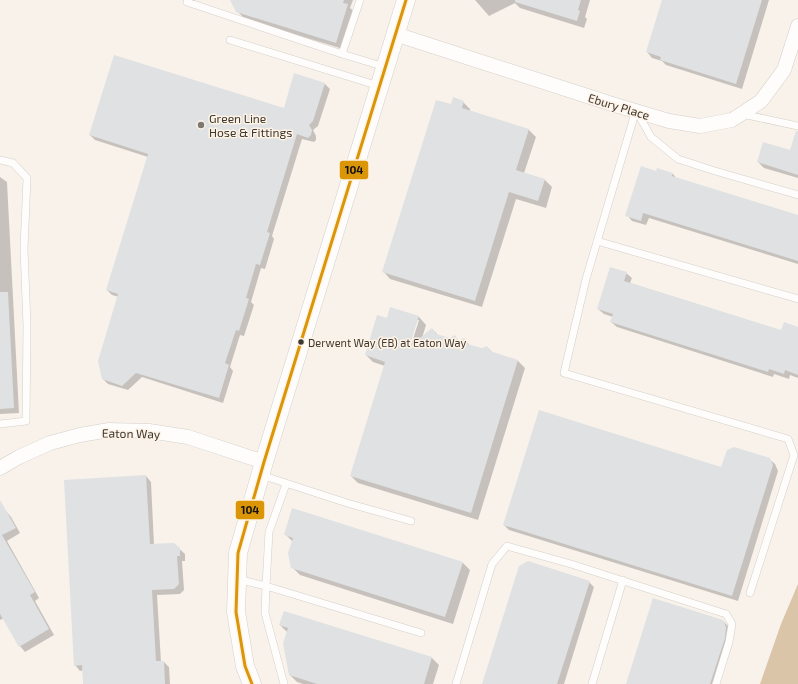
<svg xmlns="http://www.w3.org/2000/svg" width="798" height="684" font-family="'Exo 2',sans-serif">
<rect width="100%" height="100%" fill="#f8f2eb"/>
<path fill="#dac5a9" d="M798,584V684H760L781,624Z"/>
<path fill="#0003" fill-rule="evenodd" d="M235,0H353L350,8L355,12L343,49L245,19L237,11Z
M475,0H590L585,17L587,19L584,28L520,8L515,3L489,16Z
M663,0H769L742,89L666,65L662,61L652,58L647,52Z
M325,84L330,89L318,126L313,130L316,136V140L314,142L302,139L272,236L274,239L265,269L261,268L251,302L254,305L244,336L240,335L230,367L233,371L223,403L142,377L128,390L108,384L103,379L119,297L112,295L107,290L148,157L95,140L90,135L285,110Z
M463,102L470,109V111L529,130L536,137L524,173L545,180L552,187L546,208L516,199L482,307L390,279L383,271L452,106Z
M798,132V178L764,168L758,162L790,152Z
M658,170L673,174L677,179L798,216V264L649,218L646,225L632,221L627,215Z
M0,177L7,182L19,413L0,414Z
M626,273L632,278L630,283L782,331L798,328V378L790,375L789,379L774,374L773,377L617,327L611,322L613,317L604,314L598,309Z
M391,309L419,317L426,325L422,338L432,329L439,336L450,339L455,337L459,341L464,339L470,346L482,350L487,347L493,353L518,361L525,368L478,520L358,483L351,476L385,366L373,362L366,355L387,319ZM417,320H419L409,352H407Z
M769,459L775,464L778,471L738,601L509,530L504,525L722,469Z
M146,476L151,482L154,545L174,544L185,554V561H182L184,590L180,594L157,595L161,662H164L169,667L170,684H84V670L80,671L75,665Z
M293,509L463,563L470,570L453,624L300,575L292,567L293,542L285,534Z
M6,511L11,517L20,533L7,541L39,598L35,601L54,635L25,652L20,646L4,618L0,620V515Z
M589,582L594,587L564,684H483Z
M284,612L432,658L439,665L433,684H303L297,682L290,675L287,632L280,625Z
M723,621L729,627L717,684H627Z"/>
<path fill="#dfe1e3" d="M230,0H344L343,3L348,4L336,43L236,12Z
M515,0H581L578,10L580,11L577,21L515,2Z
M662,0H762L736,84L660,60L661,57L646,52Z
M114,55L284,108L294,73L325,83L313,121L309,125L312,130L311,135L308,138L297,134L267,232L270,233L260,265L256,264L246,298L249,299L239,331L236,330L225,363L229,365L219,398L136,373L122,386L102,379L98,361L118,294L106,290L148,154L89,135Z
M453,97L464,101L462,108L529,129L516,170L545,179L538,201L509,192L475,301L382,272L436,100L451,104Z
M796,131H798V175L757,162L763,142L790,150Z
M641,166L656,171L657,168L673,173L672,176L798,215V261L643,213L641,221L625,216Z
M610,267L627,272L624,281L781,330L784,322L798,327V375L785,370L784,374L769,369L768,372L610,322L613,314L597,309Z
M0,292H8L14,408L0,409Z
M390,307L419,316L409,347L432,328L436,334L450,338L455,335L458,341L464,338L467,344L482,348L487,346L490,351L518,360L471,513L350,476L385,362L365,355L377,315L387,318Z
M539,410L721,467L727,450L734,447L770,458L773,465L732,596L503,525Z
M146,475L150,544L174,543L180,548V556H177L179,584L174,589L152,590L156,661H164L165,684H83L82,665L74,666L64,480Z
M0,500L16,528L2,535L35,592L30,595L49,629L19,647L0,614Z
M292,508L463,562L445,617L291,568L288,553L293,538L284,535Z
M528,561L590,581L557,684H482L519,566Z
M653,598L723,620L726,627L725,638L710,684H626Z
M284,611L432,657L424,684H317L289,675L283,643L288,628L279,625Z"/>
<g fill="none" stroke-linecap="round" stroke-linejoin="round">
<g stroke="#d4cfc9" stroke-width="8">
<path id="service" d="M189,0L187,2L342,54
M360,0L342,54L385,67
M230,40L379,86
M636,110L586,279L564,373L788,439L794,455L750,593
M637,112L651,137L678,159L715,171L798,195
M742,114L798,126
M0,160L13,163L27,178L24,249L27,325L26,421L0,424
M597,241L798,299
M261,475L347,503L411,521
M237,579L266,586L269,532L286,484
M284,684L265,613L266,586L421,633
M456,684L492,564L507,546L571,564L726,614L732,624L729,642L716,684
M592,684L623,580"/>
</g>
<g stroke="#d4cfc9" stroke-width="15">
<path id="minor" d="M395,34L615,105L669,121L700,126L732,120L761,101L784,70L798,26
M0,468L19,457L50,443L80,435L109,430L149,431L188,437L264,462"/>
</g>
<g stroke="#d4cfc9" stroke-width="19">
<path id="tertiary" d="M252,684L245,666L236,612L238,553L264,462L406,0"/>
</g>
<use href="#service" stroke="#fefdfc" stroke-width="7"/>
<use href="#minor" stroke="#fefdfc" stroke-width="14"/>
<use href="#tertiary" stroke="#fefdfc" stroke-width="18"/>
<g stroke="#fef3e5" stroke-width="6">
<path id="bus-1" d="M252,684L245,666L236,612L238,553L264,462L406,0"/>
</g>
<use href="#bus-1" stroke="#db9607" stroke-width="3"/>
</g>
<circle fill="#7e7972" stroke="#fef3e5" stroke-width="1.5" cx="201" cy="125" r="4"/>
<circle fill="#3d3831" stroke="#fef3e5" stroke-width="1.5" cx="301" cy="342" r="3.5"/>
<g text-anchor="middle" dominant-baseline="central" stroke-width="3" stroke-linejoin="round" paint-order="stroke">
<g font-size="11" fill="#3d3831" stroke="#fef3e5" text-anchor="start">
<text x="308" y="342">Derwent Way (EB) at Eaton Way</text>
</g>
<g font-size="12" fill="#3d3831" stroke="#fef3e5">
<text transform="translate(619 106) rotate(17)">Ebury Place</text>
<text transform="translate(131 433) rotate(1)">Eaton Way</text>
</g>
<g font-size="12" fill="#3d3831" stroke="#fef3e5" text-anchor="start">
<text x="209" y="118">Green Line<tspan x="209" dy="14">Hose &amp; Fittings</tspan></text>
</g>
</g>
<g stroke="#fef3e5" stroke-width="1.5">
<rect x="339" y="160" width="30" height="20" rx="4" fill="#db9607"/>
<rect x="235" y="500" width="30" height="20" rx="4" fill="#db9607"/>
</g>
<g font-size="11" text-anchor="middle" font-weight="bold" fill="#111">
<text x="354" y="174">104</text>
<text x="250" y="514">104</text>
</g>
</svg>
